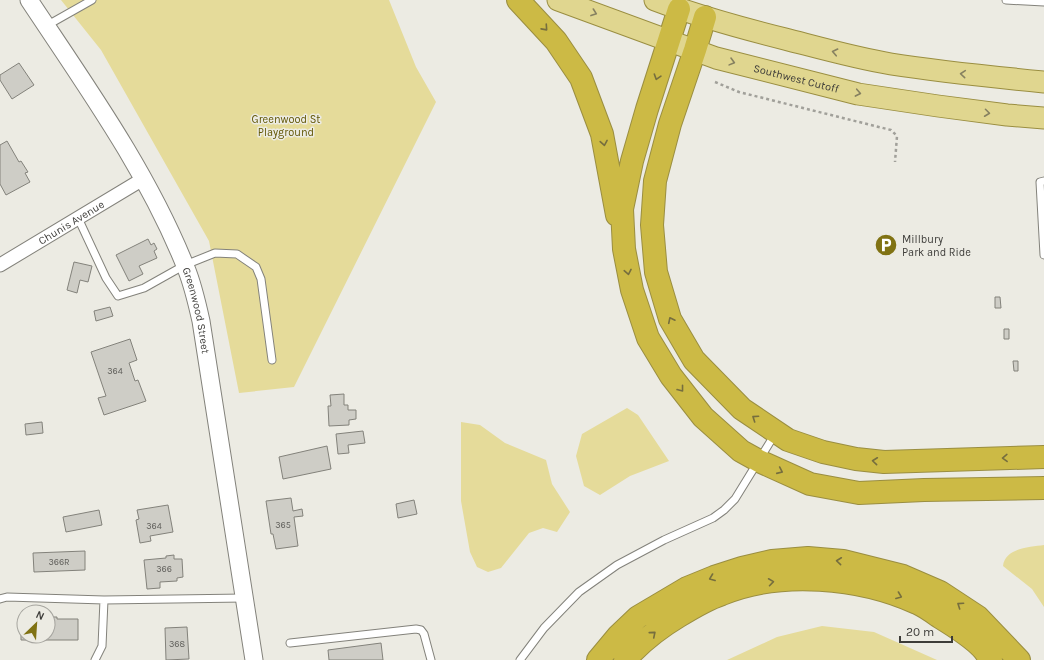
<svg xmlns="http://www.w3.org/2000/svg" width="1044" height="660" font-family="Karla,sans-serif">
<rect width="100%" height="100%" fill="#ecebe3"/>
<path fill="#e5db9a" d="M61,0H389L416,67L436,102L294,387L239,393L209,241L101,50Z
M627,408L638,415L669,461L630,476L600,495L584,486L576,456L582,434Z
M461,422L480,425L505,443L546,460L552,484L570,512L557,532L543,528L529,533L501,568L488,572L477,567L470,552L461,501Z
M1044,545V607L1032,589L1003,566C1005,548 1030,547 1044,545Z
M822,626L874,632L937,660H727L777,637Z"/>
<path fill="#cecdc6" stroke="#83827b" d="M19,63L34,85L12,99L0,80V75Z
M7,141L19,162L21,161L28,172L25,173L30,182L6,195L0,184V145Z
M148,239L151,245L154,243L157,249L154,251L157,258L139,266L143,274L129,281L116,255Z
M74,262L92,266L88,282L80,280L77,293L67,290Z
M995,297H1000L1001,308H995Z
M110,307L113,316L96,321L94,311Z
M1004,329H1009V339H1004Z
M130,339L137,360L129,363L135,381L138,380L146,401L104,415L98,398L106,396L91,352Z
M1013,361H1018V371H1014Z
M344,394V405H348V410H356V419L349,420V425L329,426L328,406H331L330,395Z
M42,422L43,433L26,435L25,424Z
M363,431L365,443L348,445L349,453L338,454L336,434Z
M327,446L331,469L283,479L279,457Z
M291,498L293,511L302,509L303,516L294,517L298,546L276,549L273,534H271L266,501Z
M414,500L417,514L398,518L396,504Z
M168,505L173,532L150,536L151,541L140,543L136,520L139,519L137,510Z
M99,510L102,525L66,532L63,517Z
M85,551V570L34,572L33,553Z
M174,555V559H182L183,577L177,578V581L160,582V588L147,589L144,560L166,558V556Z
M21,617H24V636H48V617H57V619H78V640H21Z
M187,627L189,659L166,660L165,628Z
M381,643L383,660H329L328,650Z"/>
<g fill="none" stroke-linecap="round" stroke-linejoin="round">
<g stroke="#83827b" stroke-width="9">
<path id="service" d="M1006,0L1044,2
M46,26L92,0
M1044,181L1040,182L1044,255
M78,218L106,278L118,296L144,288L185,265L215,253L237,254L256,267L261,279L272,360
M0,599L7,597L104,600L244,598
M290,643L416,629L421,630L424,634L431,660
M95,660L102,646L104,600
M520,660L544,628L579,592L617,565L664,540L713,518L724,510L735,499L775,434"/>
</g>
<g stroke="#83827b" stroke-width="15">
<g id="minor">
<path id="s1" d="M0,265L143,179"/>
</g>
</g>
<g stroke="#83827b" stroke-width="19">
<g id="tertiary">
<path id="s2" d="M29,0C86,86 148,172 186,268C193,285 197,303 201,321L254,660"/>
</g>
</g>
<g stroke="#9a8e41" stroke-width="23">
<g id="primary">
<path id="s3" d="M558,0L716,58L858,94L938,106L1007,115L1044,118"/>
<path d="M655,0C697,16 741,28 785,39C820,48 855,58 891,64C942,72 993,77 1044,82"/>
</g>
</g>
<g stroke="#9a8e41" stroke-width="24">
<path id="motorway" d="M518,0L556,41L581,78L602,134L617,215
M679,9L647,109L632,161L622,209L624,249L632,290L648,338L671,376L703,417L741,451L759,461L810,484L859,493L924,490L1044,488
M705,17L695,50L670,124L655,181L652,225L656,272L670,319L694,360L742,409L788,440L823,452L856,459L884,462L1044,457
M598,660L618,636L638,617L687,588L714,577L742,568L772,561L808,558L843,561L903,576L940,592L978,617L1019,660
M625,660C640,643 659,628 679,616C692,608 707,599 722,594C780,570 860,577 917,603C924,606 931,611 938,616C951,624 971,636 982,648C985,651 988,656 991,660"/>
</g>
<path stroke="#a1a09a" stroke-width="2.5" stroke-dasharray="3 3" stroke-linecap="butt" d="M715,82L739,92L891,130L897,136L895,162"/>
<use href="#service" stroke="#fff" stroke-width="7"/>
<use href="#minor" stroke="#fff" stroke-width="13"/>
<use href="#tertiary" stroke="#fff" stroke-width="17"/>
<use href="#primary" stroke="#e0d68f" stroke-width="21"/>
<use href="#motorway" stroke="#ccba45" stroke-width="22"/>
</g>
<defs><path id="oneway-chevron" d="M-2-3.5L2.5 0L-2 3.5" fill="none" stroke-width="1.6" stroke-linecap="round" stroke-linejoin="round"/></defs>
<g stroke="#868160">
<use href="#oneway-chevron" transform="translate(594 13) rotate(20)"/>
<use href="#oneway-chevron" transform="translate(835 52) rotate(-168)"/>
<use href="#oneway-chevron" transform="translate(732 62) rotate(15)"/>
<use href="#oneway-chevron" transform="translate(963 74) rotate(-175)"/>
<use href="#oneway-chevron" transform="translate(858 93) rotate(11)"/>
<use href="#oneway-chevron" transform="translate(987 113) rotate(7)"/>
</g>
<g stroke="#766e3e">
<use href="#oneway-chevron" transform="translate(545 28) rotate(48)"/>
<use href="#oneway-chevron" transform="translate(657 77) rotate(108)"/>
<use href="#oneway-chevron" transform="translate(604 143) rotate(80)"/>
<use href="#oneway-chevron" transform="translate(628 272) rotate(79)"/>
<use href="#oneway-chevron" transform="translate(671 320) rotate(-116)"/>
<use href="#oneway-chevron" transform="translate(681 389) rotate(52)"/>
<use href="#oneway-chevron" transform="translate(755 418) rotate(-146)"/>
<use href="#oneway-chevron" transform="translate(1005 458) rotate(178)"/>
<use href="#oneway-chevron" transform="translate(875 461) rotate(-174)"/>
<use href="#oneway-chevron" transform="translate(780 471) rotate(24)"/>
<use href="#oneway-chevron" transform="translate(839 561) rotate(-174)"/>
<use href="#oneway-chevron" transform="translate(712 578) rotate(159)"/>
<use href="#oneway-chevron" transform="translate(771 582) rotate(-8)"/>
<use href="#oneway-chevron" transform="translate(899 596) rotate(21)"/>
<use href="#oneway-chevron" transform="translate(960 605) rotate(-146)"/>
<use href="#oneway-chevron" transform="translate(653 634) rotate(-40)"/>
</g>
<defs>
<g id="parking-disc" transform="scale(1.15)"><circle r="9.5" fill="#807213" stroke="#ecebe3"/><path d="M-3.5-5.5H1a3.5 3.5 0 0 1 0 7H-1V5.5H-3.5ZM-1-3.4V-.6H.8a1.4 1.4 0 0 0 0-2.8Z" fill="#fff"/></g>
</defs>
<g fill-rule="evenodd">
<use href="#parking-disc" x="886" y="245"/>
</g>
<g text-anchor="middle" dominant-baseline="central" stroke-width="3" stroke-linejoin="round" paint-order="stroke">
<g font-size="9" fill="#61605c">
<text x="115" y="371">364</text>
<text x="283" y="525">365</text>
<text x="154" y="526">364</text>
<text x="59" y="562">366R</text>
<text x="164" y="569">366</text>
<text x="177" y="644">368</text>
</g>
<g font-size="11" fill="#3d3c39" stroke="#ecebe3">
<text stroke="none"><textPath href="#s3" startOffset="251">Southwest Cutoff</textPath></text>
<text stroke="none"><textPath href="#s1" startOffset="83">Chunis Avenue</textPath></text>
<text stroke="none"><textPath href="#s2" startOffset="355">Greenwood Street</textPath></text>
</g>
<g font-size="11" fill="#615604" stroke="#ecebe3">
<text x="286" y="119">Greenwood St<tspan x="286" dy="13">Playground</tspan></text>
</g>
<g font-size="11" fill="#3d3c39" stroke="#ecebe3" text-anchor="start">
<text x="902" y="239">Millbury<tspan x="902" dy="13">Park and Ride</tspan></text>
</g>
</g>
<g transform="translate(36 624) rotate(25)"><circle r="19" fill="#ecebe3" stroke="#a6a59f"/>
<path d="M0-3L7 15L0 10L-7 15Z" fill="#807213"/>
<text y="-6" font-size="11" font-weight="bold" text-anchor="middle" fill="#3d3c39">N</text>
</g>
<path d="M900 636v6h52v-6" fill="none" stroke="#3d3c39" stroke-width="2"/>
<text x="906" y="636" font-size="12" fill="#3d3c39" stroke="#ecebe3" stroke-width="3" paint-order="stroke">20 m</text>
</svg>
